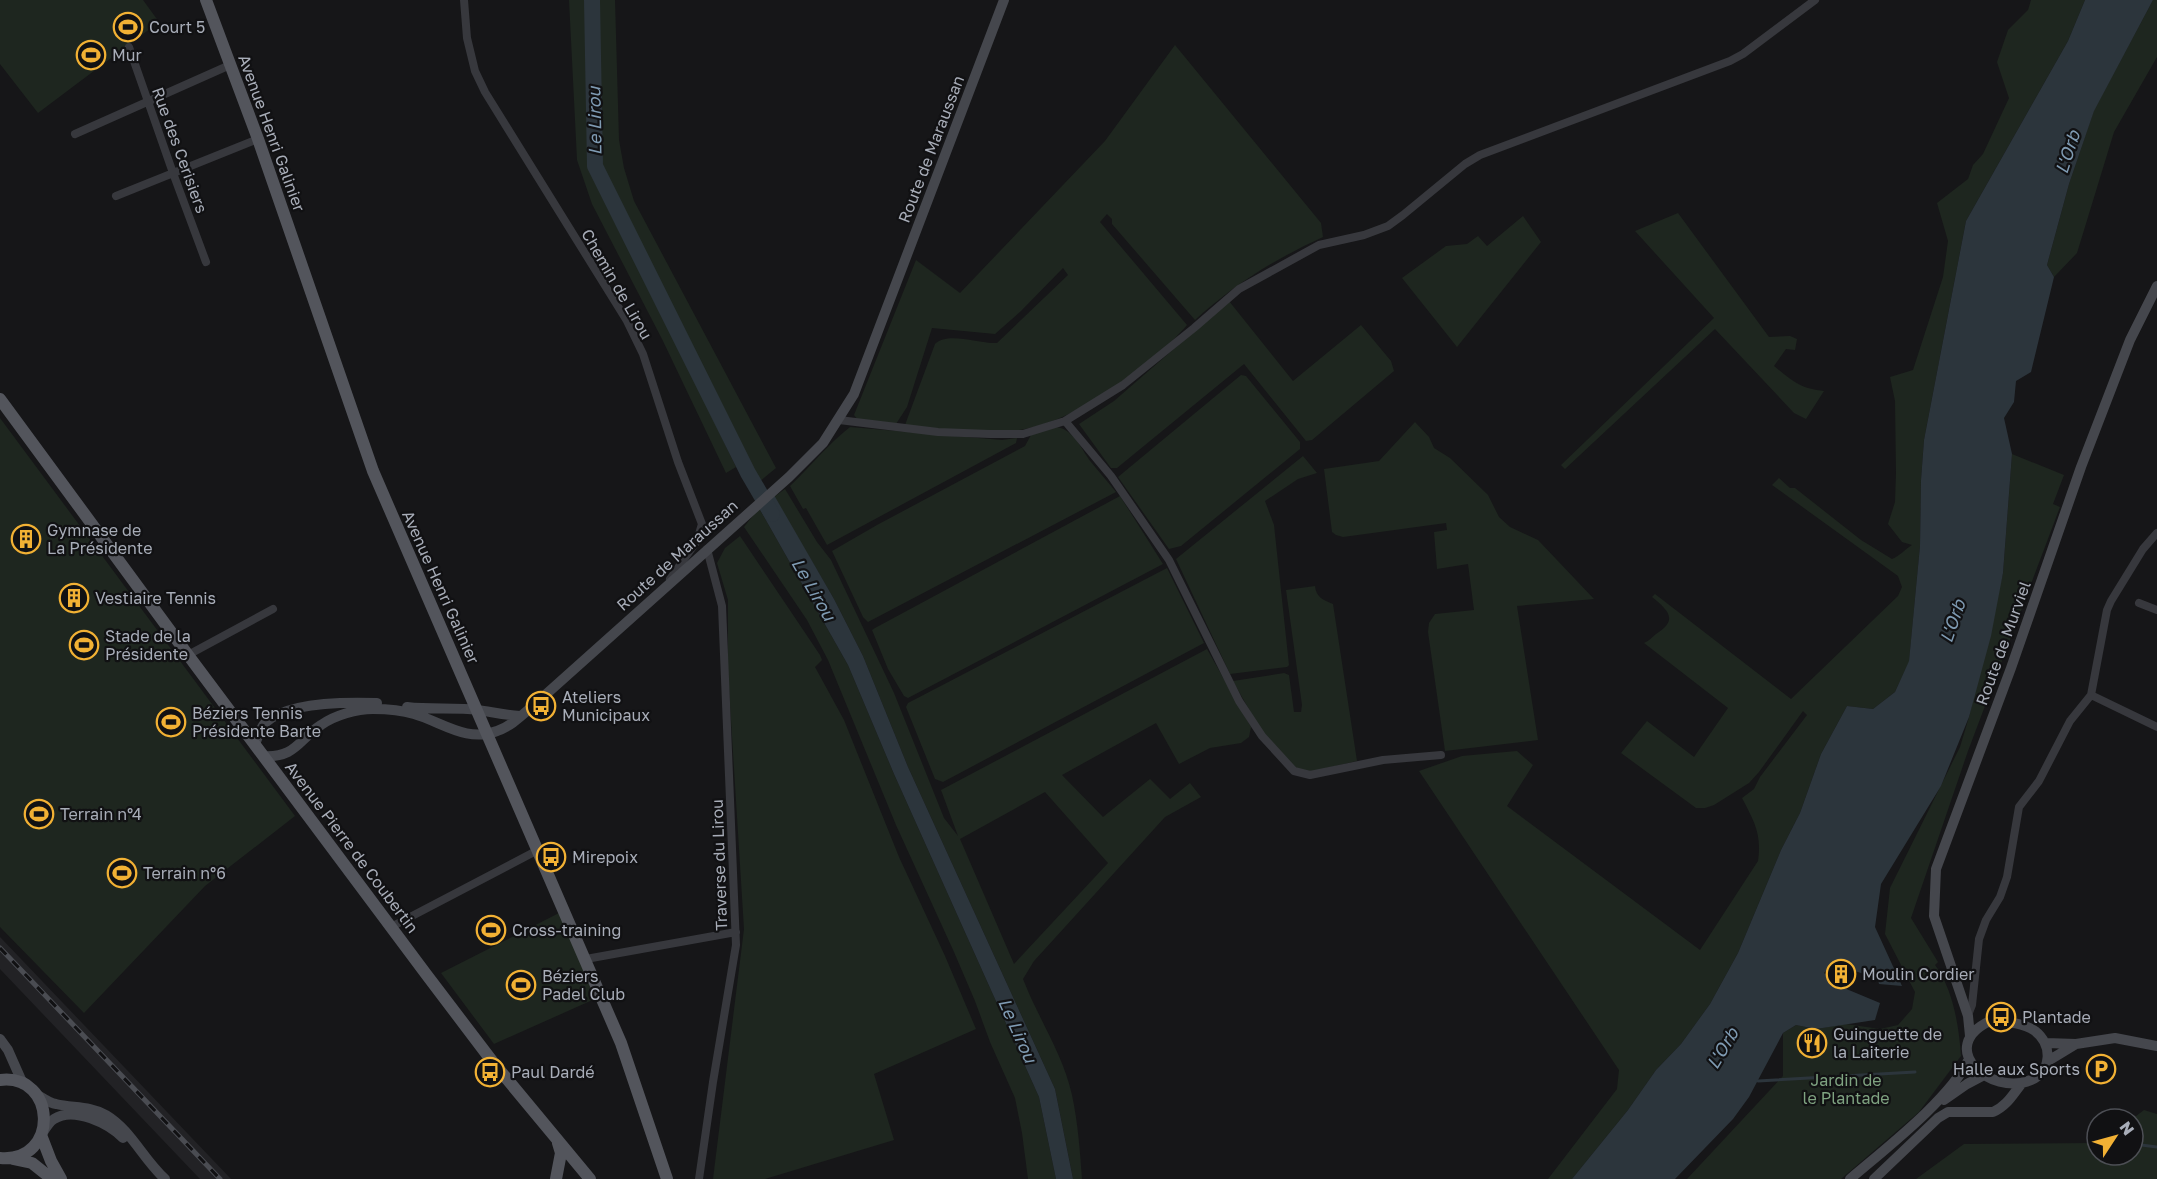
<svg xmlns="http://www.w3.org/2000/svg" width="2157" height="1179" font-family="'Golos Text',sans-serif">
<rect width="100%" height="100%" fill="#161618"/>
<path fill="#222225" d="M0,937L231,1179H200L0,969Z"/>
<path fill="#1e261f" fill-rule="evenodd" d="M0,0H143L159,22L38,113L0,64Z
M569,0H615L619,140L624,168L634,201L776,468L759,482L748,465L687,344L679,348L736,467L726,473L662,339L592,204L577,160Z
M2031,0H2085L2068,41L1966,221L1924,440L1921,480L1920,546L1909,662L1895,692L1873,709L1847,706L1821,754L1800,813L1781,850L1738,953L1710,1004L1681,1044L1656,1070L1628,1110L1572,1179H1548L1617,1089L1619,1070L1419,771L1462,756L1517,751L1533,765L1507,806L1700,950L1758,861C1762,834 1754,821 1742,798L1754,789L1760,777L1807,715L1803,711L1759,772L1749,783L1714,805L1705,808H1696L1621,753L1647,721L1694,757L1728,708L1644,643C1649,641 1652,637 1656,634C1679,620 1668,610 1652,597L1655,594L1791,699L1898,596L1902,587L1898,576L1772,485L1779,478L1790,488H1795L1861,540L1892,559C1900,556 1905,549 1912,545L1902,542L1888,524L1895,502L1896,473L1895,401L1890,377L1913,370L1943,277L1948,241L1937,203L1968,179L1973,165L1983,154L2009,98L1997,62L2008,30L2028,10Z
M2153,0H2157V57L2114,132L2077,253L2054,277L2047,265L2069,184L2094,110Z
M1175,45L1321,223L1323,237C1273,260 1235,284 1195,320L1112,224V219L1107,214L1100,222L1187,325C1152,366 1074,423 1019,430C981,434 942,430 905,425L935,344C948,331 979,344 997,343L1068,275L1063,268L1021,311L995,334L932,328L907,407L896,424L857,419L854,415L916,260L960,293L1105,141Z
M1678,213L1769,337L1790,336L1797,339L1795,350L1786,349L1774,366C1792,381 1801,389 1824,391L1806,419L1794,413L1715,329L1565,469L1561,465L1714,318L1635,231Z
M1523,216L1541,242L1457,347L1402,278L1446,246L1467,244L1478,236L1487,246Z
M1229,301L1293,381L1361,325L1391,361L1394,371L1312,440L1306,441L1244,364L1117,468H1111L1079,424L1114,401Z
M1241,375L1246,376L1300,442V449L1181,546L1169,549L1118,477Z
M0,418L295,816L205,886L84,1013L0,927Z
M1415,422L1429,437L1434,448L1450,458L1488,495L1499,517L1510,527L1538,540L1594,599L1517,606L1538,740L1445,751L1428,632L1429,623L1435,614L1474,610L1468,564L1437,569L1434,532L1447,530L1446,523L1343,537L1336,535L1332,532L1324,469L1379,461Z
M850,427L1002,440L1017,438L1016,443L827,545L806,508L803,509L790,486C810,467 828,444 850,427Z
M1054,427C1073,427 1081,449 1091,462C1099,472 1108,482 1116,492L868,622L863,617L832,551L877,525L1025,446L1031,435Z
M2012,454L2064,475L2053,504L2060,507L1968,751L1911,918L1938,962L1935,965C1953,989 1959,1026 1961,1056L1919,1112L1841,1179H1687L1783,1076V1033L1796,1025L1816,1029L1846,1024L1880,1029L1898,1025L1912,1009L1915,992L1885,934L1890,888L1960,747L1969,717L2003,573Z
M1303,456L1317,473L1298,479L1265,501L1274,525L1289,665L1287,667L1230,674L1176,559Z
M785,489L817,542L831,560L894,693L944,818L958,836L941,790L1207,649L1251,727L1249,737L1241,743L1210,748L1179,764L1156,723L1062,775L1103,817L1150,779L1170,799L1190,783L1201,797L1165,817L1034,961L1023,979C1038,1018 1063,1054 1072,1095C1078,1123 1080,1151 1082,1179H1073L1055,1089L908,767L863,656L834,599L774,497ZM1045,792L1108,863L1014,964L960,839Z
M1120,496L1163,564L908,698L904,696L888,669L872,630L875,628Z
M759,508L848,665L894,774L1039,1097L1056,1179H1028L1022,1133L1015,1098L990,1042L975,1001L954,952L896,825L828,660L807,620L744,527Z
M740,536L820,655L822,660L815,667L844,720L899,857L945,956L976,1029L874,1074L894,1140L765,1179H713L744,929L728,672V600L717,563L725,548Z
M1167,568L1204,643L943,782L935,779L906,707L908,703Z
M1315,586C1316,597 1323,600 1333,604L1357,761L1300,774L1260,729L1233,681L1284,673L1289,675L1294,712H1301L1302,705L1286,590Z
M559,913L597,998L494,1044L441,973Z
M2144,1110L2157,1114V1179H1916L1964,1144L2097,1143V1155H2133L2132,1119Z"/>
<path fill="#2c353c" d="M2085,0H2153L2094,111L2069,184L2047,265L2054,277L2031,372L2016,381L2014,402L2004,418L2012,454L2003,573L1991,636L1969,717L1941,786L1881,884L1875,927L1902,986L1879,984L1876,971L1873,977L1843,967L1842,961L1833,963L1824,973L1844,988L1880,1003L1875,1020L1816,1029L1796,1025L1783,1033L1749,1097L1733,1119L1675,1179H1572L1628,1110L1656,1070L1681,1044L1710,1004L1738,953L1781,850L1800,813L1821,754L1847,706L1873,709L1895,692L1909,661L1920,546L1921,480L1924,440L1966,221L2068,41Z
M774,495L834,599L863,656L908,767L1055,1089L1073,1179H1056L1039,1097L894,774L848,665L759,508Z"/>
<g fill="none" stroke-linecap="round" stroke-linejoin="round">
<path stroke="#2c353c" stroke-width="3" d="M1758,1081L1915,1072
M2133,1144L2157,1147"/>
<path stroke="#2c353c" stroke-width="16" d="M592,0L595,166L748,473L772,514"/>
<path stroke="#37383d" stroke-width="8" d="M464,0L467,38L475,71L485,92L627,321L643,354L678,462L702,524L697,541L670,579
M129,47L173,173L206,262
M75,134L230,65
M116,196L258,139
M839,420L938,432L990,434H1023L1065,421L1111,476L1169,560L1239,701L1262,736L1294,771L1310,775L1383,760L1441,755
M1065,421L1123,385L1194,328L1239,289L1319,245L1364,235L1388,226L1403,215L1465,164L1480,155L1730,61L1743,54L1815,0
M2139,603L2157,610
M188,655L273,609
M2091,695L2157,727
M391,927L538,850
M586,959L736,932
M1968,1015L1972,1005L1979,939L1986,920L2000,897L2007,877L2019,807L2039,781L2070,721L2091,695L2107,610L2111,601L2143,549L2157,533
M699,1179L713,1082L736,945L722,606L707,549"/>
<path stroke="#45474d" stroke-width="10" d="M407,707C431,710 455,707 478,710C492,712 505,715 520,716
M255,744C258,738 260,728 265,723C287,701 348,702 377,703
M263,756C296,758 298,740 321,725C335,715 357,709 373,709C387,709 401,710 414,714C442,722 467,743 497,731C512,726 523,714 534,705L789,477L823,443L854,394L1004,0
M1990,1021C2005,1022 2022,1022 2035,1031C2052,1044 2053,1071 2031,1080C1990,1097 1935,1047 1990,1021Z
M1970,1036L1968,1016L1934,916L1936,869L2011,668L2081,467L2130,340L2157,286
M0,1039L8,1050L23,1084
M2046,1043L2076,1044L2115,1038L2157,1046
M2048,1061L2076,1044
M36,1094C43,1098 49,1103 56,1104C73,1108 90,1106 106,1115C131,1130 143,1159 165,1179
M1944,1100L1967,1084L1984,1075
M42,1134C45,1129 49,1122 54,1119C74,1106 109,1124 123,1138
M1850,1179C1885,1149 1950,1099 1969,1059
M1874,1179L1938,1118L1948,1112H1993C2007,1106 2013,1094 2022,1083"/>
<path stroke="#53555c" stroke-width="12" d="M206,0L258,139L373,471L621,1043L667,1179
M0,399L188,655L426,974L492,1061L590,1179
M0,1080C57,1073 60,1163 0,1158
M41,1135L51,1161L61,1179
M13,1159L32,1163L52,1179
M556,1179L561,1153L558,1143"/>
<g stroke="#4a4c52" stroke-width="5">
<path id="rail" d="M0,948L220,1179"/>
</g>
<use href="#rail" stroke="#111113" stroke-width="3" stroke-dasharray="9" stroke-linecap="butt"/>
</g>
<defs>
<g id="stadium-ring" transform="scale(1.5)"><circle r="9.5" fill="#111113" stroke="#f2b134" stroke-width="1.5"/><path d="M0-5a6.5 5 0 1 0 0 10a6.5 5 0 1 0 0-10ZM-3.5-1.8h7v3.6h-7Z" fill="#f2b134"/></g>
<g id="building-ring" transform="scale(1.5)"><circle r="9.5" fill="#111113" stroke="#f2b134" stroke-width="1.5"/><path d="M-4-6H4V6H1V3H-1V6H-4ZM-2.5-4.3h1.7v1.8h-1.7ZM.8-4.3h1.7v1.8H.8ZM-2.5-1h1.7V.8h-1.7ZM.8-1h1.7V.8H.8Z" fill="#f2b134"/></g>
<g id="bus-ring" transform="scale(1.5)"><circle r="9.5" fill="#111113" stroke="#f2b134" stroke-width="1.5"/><path d="M-5-6H5V4H4V6H2V4H-2V6H-4V4H-5ZM-3.5-4V0h7V-4ZM-3.5 1.2v1.5H-2V1.2ZM2 1.2v1.5H3.5V1.2Z" fill="#f2b134"/></g>
<g id="restaurant-ring" transform="scale(1.5)"><circle r="9.5" fill="#111113" stroke="#f2b134" stroke-width="1.5"/><path d="M-5-6h1v4h1v-4h1v4h1v-4h1v5L-1.5 .5V6h-2V.5L-5-1ZM5-6V6H3V1.5H1.5Q1.5-4 5-6Z" fill="#f2b134"/></g>
<g id="parking-ring" transform="scale(1.5)"><circle r="9.5" fill="#111113" stroke="#f2b134" stroke-width="1.5"/><path d="M-3.5-5.5H1a3.5 3.5 0 0 1 0 7H-1V5.5H-3.5ZM-1-3.4V-.6H.8a1.4 1.4 0 0 0 0-2.8Z" fill="#f2b134"/></g>
</defs>
<g fill-rule="evenodd">
<use href="#stadium-ring" x="128" y="27"/>
<use href="#stadium-ring" x="91" y="55"/>
<use href="#building-ring" x="26" y="539"/>
<use href="#building-ring" x="74" y="598"/>
<use href="#stadium-ring" x="84" y="645"/>
<use href="#bus-ring" x="541" y="706"/>
<use href="#stadium-ring" x="171" y="722"/>
<use href="#stadium-ring" x="39" y="814"/>
<use href="#bus-ring" x="551" y="857"/>
<use href="#stadium-ring" x="122" y="873"/>
<use href="#stadium-ring" x="491" y="930"/>
<use href="#building-ring" x="1841" y="974"/>
<use href="#stadium-ring" x="521" y="985"/>
<use href="#bus-ring" x="2001" y="1017"/>
<use href="#restaurant-ring" x="1812" y="1043"/>
<use href="#parking-ring" x="2101" y="1069"/>
<use href="#bus-ring" x="490" y="1072"/>
</g>
<g text-anchor="middle" dominant-baseline="central" stroke-width="4.5" stroke-linejoin="round" paint-order="stroke">
<g font-size="16" fill="#a8adb8" stroke="#111113" text-anchor="start">
<text x="149" y="27">Court 5</text>
<text x="112" y="55">Mur</text>
<text x="47" y="530">Gymnase de<tspan x="47" dy="18">La Présidente</tspan></text>
<text x="95" y="598">Vestiaire Tennis</text>
<text x="105" y="636">Stade de la<tspan x="105" dy="18">Présidente</tspan></text>
<text x="562" y="697">Ateliers<tspan x="562" dy="18">Municipaux</tspan></text>
<text x="192" y="713">Béziers Tennis<tspan x="192" dy="18">Présidente Barte</tspan></text>
<text x="60" y="814">Terrain n°4</text>
<text x="572" y="857">Mirepoix</text>
<text x="143" y="873">Terrain n°6</text>
<text x="512" y="930">Cross-training</text>
<text x="1862" y="974">Moulin Cordier</text>
<text x="542" y="976">Béziers<tspan x="542" dy="18">Padel Club</tspan></text>
<text x="2022" y="1017">Plantade</text>
<text x="1833" y="1034">Guinguette de<tspan x="1833" dy="18">la Laiterie</tspan></text>
<text x="2080" y="1069" text-anchor="end">Halle aux Sports</text>
<text x="511" y="1072">Paul Dardé</text>
</g>
<g font-size="16" fill="#a8adb8" stroke="#111113">
<text transform="translate(272 133) rotate(70)">Avenue Henri Galinier</text>
<text transform="translate(931 149) rotate(-69)">Route de Maraussan</text>
<text transform="translate(180 150) rotate(70)">Rue des Cerisiers</text>
<text transform="translate(617 284) rotate(60)">Chemin de Lirou</text>
<text transform="translate(677 555) rotate(-42)">Route de Maraussan</text>
<text transform="translate(441 587) rotate(66)">Avenue Henri Galinier</text>
<text transform="translate(2003 643) rotate(-70)">Route de Murviel</text>
<text transform="translate(352 847) rotate(53)">Avenue Pierre de Coubertin</text>
<text transform="translate(719 865) rotate(-92)">Traverse du Lirou</text>
</g>
<g font-size="16" fill="#7fa381" stroke="#111113">
<text x="1846" y="1080">Jardin de<tspan x="1846" dy="18">le Plantade</tspan></text>
</g>
<g font-size="18" font-style="italic" fill="#7f9bb3" stroke="#111113">
<text transform="translate(594 121) rotate(-91)">Le Lirou</text>
<text transform="translate(2067 152) rotate(-72)">L'Orb</text>
<text transform="translate(814 589) rotate(60)">Le Lirou</text>
<text transform="translate(1952 621) rotate(-71)">L'Orb</text>
<text transform="translate(1018 1030) rotate(66)">Le Lirou</text>
<text transform="translate(1722 1048) rotate(-59)">L'Orb</text>
</g>
</g>
<g transform="translate(2115 1137) rotate(54)"><circle r="28" fill="#111113" stroke="#4d4f55" stroke-width="1.5"/>
<path d="M0-4.5L10 22L0 15L-10 22Z" fill="#f2b134"/>
<text y="-9" font-size="16" font-weight="bold" text-anchor="middle" fill="#a8adb8">N</text>
</g>
</svg>
